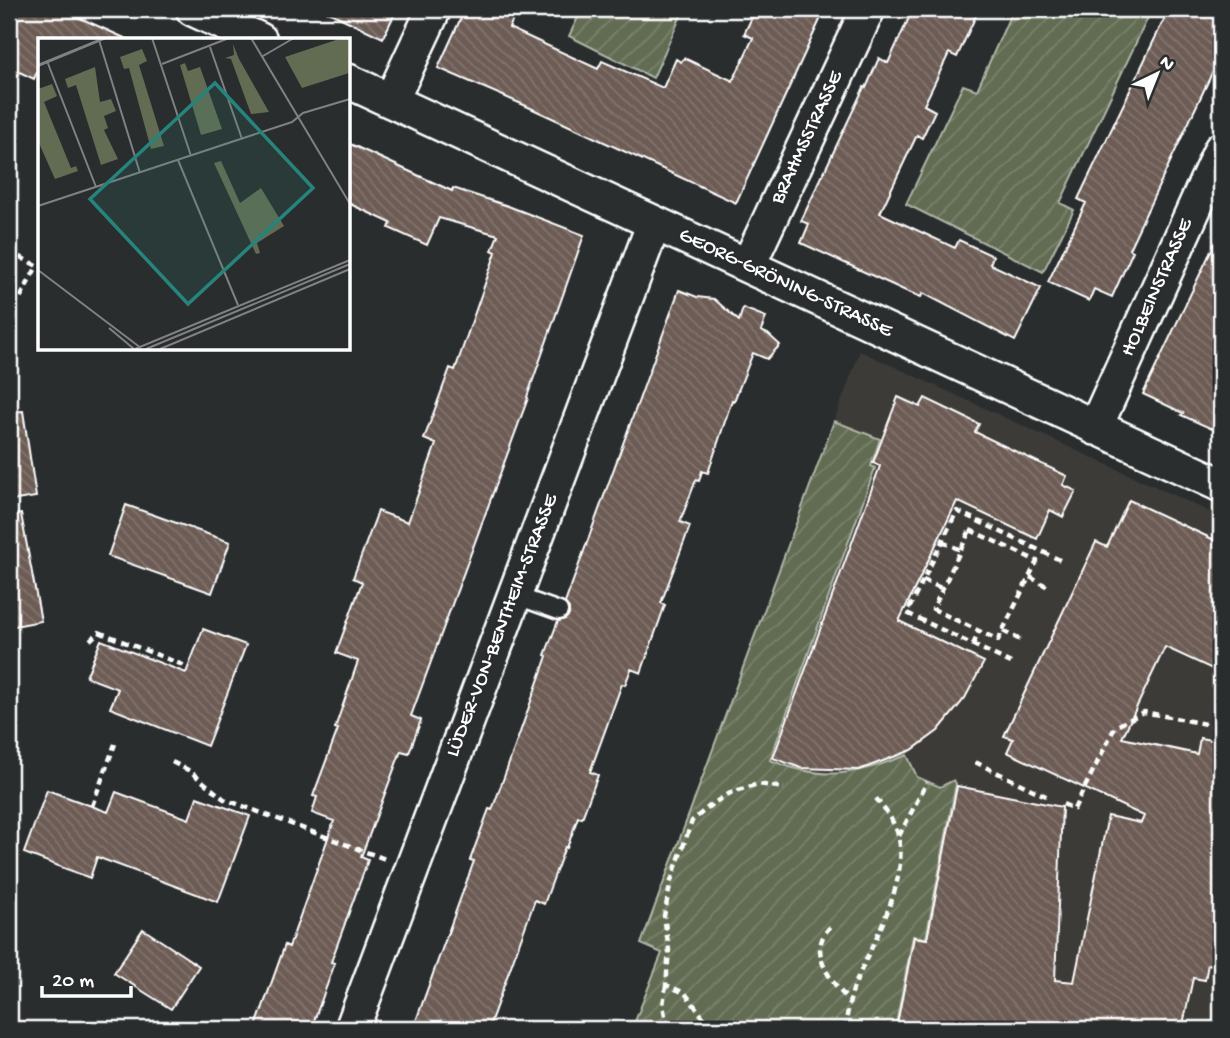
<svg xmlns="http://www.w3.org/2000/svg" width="1230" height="1038" font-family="'Gochi Hand',sans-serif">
<defs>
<pattern id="garden-furrows" width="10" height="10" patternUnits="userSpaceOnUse" patternTransform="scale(1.75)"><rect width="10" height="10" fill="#626c52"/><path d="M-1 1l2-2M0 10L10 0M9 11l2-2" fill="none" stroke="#7a826c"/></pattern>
<pattern id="building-back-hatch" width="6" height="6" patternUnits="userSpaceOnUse" patternTransform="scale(1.75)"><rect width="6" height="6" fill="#6c5c54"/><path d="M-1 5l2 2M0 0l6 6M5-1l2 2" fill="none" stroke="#82746e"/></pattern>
</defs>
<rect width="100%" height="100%" fill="#2a2d2e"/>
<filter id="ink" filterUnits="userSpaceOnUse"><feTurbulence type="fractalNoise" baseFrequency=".0143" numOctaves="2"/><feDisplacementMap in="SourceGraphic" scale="14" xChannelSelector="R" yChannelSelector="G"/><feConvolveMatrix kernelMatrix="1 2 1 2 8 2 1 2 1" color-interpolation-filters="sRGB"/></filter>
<g filter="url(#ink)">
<path fill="#3e3b39" d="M860,351L1221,517V1029H632L662,953L641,944Z"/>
<path fill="url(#garden-furrows)" stroke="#b0b6a8" stroke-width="2" d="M582,9H684L653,78L569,36Z
M1013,9H1152L1060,203L1074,210L1043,272L906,204L963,85L977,90Z
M834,421L880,439L871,466L875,468L770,760C825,782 854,775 907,755L917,777L940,787L954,780L956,784L926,938L913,936L895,1029H632L662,953L641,944Z"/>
<path fill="url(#building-back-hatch)" stroke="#fff" stroke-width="2" d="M9,9H60L129,40H40V66L34,79L9,67Z
M322,9H397L383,38Z
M465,9H518L509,28L598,69L602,61L663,88L676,59L681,62L684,58L733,81L753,38L744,34L756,9H825L736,203L524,105L438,68Z
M913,9H979L957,57L949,53L924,105L935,111L922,138L917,135L880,213L955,248L959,240L993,256L990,264L1041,288L1015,341L923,293L921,297L906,291L801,243L809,224L801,221L864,87L866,88L879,58L888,63Z
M1169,9H1221V54L1129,249L1133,251L1112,297L1094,289L1089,301L1048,282L1086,203L1078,199Z
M348,143L452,191L453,188L508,206L584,235L527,397L528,398L411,716L421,720L409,753L401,751L361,857L368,860L331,962L335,963L311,1029H255L285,945L289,947L334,821L312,813L317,797L313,796L338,729L335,728L358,661L336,653L362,582L353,578L378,511L408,522L436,444L424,439L450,368L455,370L496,252L492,250L498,235L439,218L427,245L389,228L391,223L348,203Z
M1221,230V430L1213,426L1212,429L1181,415L1183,413L1143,394Z
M679,290L697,297L714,299L739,321L743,308L766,317L761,331L768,334L780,345L767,359L753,353L734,401L732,400L708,473L702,471L699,481L696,480L680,522L690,526L661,603L665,605L641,673L631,669L625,685L622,684L590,772L598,775L582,818L578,817L567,848L565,847L544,904L535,900L488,1029H413L474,861L470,860L489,809L492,810L507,769L547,656L545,655L558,621L565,619L569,615V608L565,603Z
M898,397L920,407L925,398L979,424L975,432L1067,476L1063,485L1076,491L1063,517L1050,510L1037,539L957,501L899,621L984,662L965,698L938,731L912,750L859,770L801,768L773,758L880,466L873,463Z
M23,411L36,497L9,501V412Z
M1129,500L1221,543V673L1165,647L1122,738L1197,754L1200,738L1221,742V967L1208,964L1205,980L1193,978L1182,1029H896L914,937L927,939L957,786L1062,807L1055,980L1074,982L1108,816L1141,823L1144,816L1007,752L1013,739L1004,736L1096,542L1107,547Z
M126,505L230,542L212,593L108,556Z
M21,514L41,621L9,627V515Z
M203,629L246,645L207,746L110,708L118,689L86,677L101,640L186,673Z
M47,790L108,812L116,792L189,819L197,797L250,816L218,902L97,857L90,878L24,853Z
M143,929L199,966L171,1009L114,973Z"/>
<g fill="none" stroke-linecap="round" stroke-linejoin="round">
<g stroke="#fff" stroke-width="21">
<path id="lane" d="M514,595L559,611"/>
</g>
<g stroke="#fff" stroke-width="38">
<path id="street" d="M193,9L260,40
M348,81L1221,485
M391,101L434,9
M748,266L868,9
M1095,428L1221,149
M352,1029L654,223"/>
</g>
<path stroke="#fff" stroke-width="4.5" stroke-dasharray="7 5" stroke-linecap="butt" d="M9,251L37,266L19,300
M970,530L1037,561L998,640L933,609Z
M942,542L961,550
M1030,577L1048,587
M923,580L943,589
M1003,631L1022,641
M90,640L99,632L188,667
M973,645L979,631
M1011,663L907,613L957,511L1062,561
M172,762L190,771L224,799L385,859
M975,762L1048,797
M1063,804L1074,809L1115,727L1144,712L1221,727
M92,806L115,744
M899,836L927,782
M830,927C806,952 831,981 850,1002
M666,985L663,1005L667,1026L678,1029
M700,1029L706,1021
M762,1029L733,1027L706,1021L685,993L666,985L669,950L664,916L671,881L692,821L712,804L732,792L758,784L784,788
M845,1029C847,1015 849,1001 854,987C871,944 908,886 899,839C896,823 885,810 875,797"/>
<use href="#lane" stroke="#2a2d2e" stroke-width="16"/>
<use href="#street" stroke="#2a2d2e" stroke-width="33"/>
</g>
</g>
<g text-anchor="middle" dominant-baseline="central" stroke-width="6" stroke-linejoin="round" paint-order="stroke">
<g font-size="21" fill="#fff" stroke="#2a2d2e">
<text transform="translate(808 138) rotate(-65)">BRAHMSSTRASSE</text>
<text transform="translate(785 284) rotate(25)">GEORG-GRÖNING-STRASSE</text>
<text transform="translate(1158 288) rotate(-66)">HOLBEINSTRASSE</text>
<text transform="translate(503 626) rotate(-69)">LÜDER-VON-BENTHEIM-STRASSE</text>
</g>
</g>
<g transform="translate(38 38)">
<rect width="312" height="312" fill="#2a2d2e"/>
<path d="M304,0H311V35L264,50L247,19ZM195,6L201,21L231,74L213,76L193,21L187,20L196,17ZM104,11L109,23L101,27L126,108L113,111L91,30L86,31L82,19ZM147,25L150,33L162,29L184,91L163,97L142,27ZM57,29L62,64L73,61L78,73L66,78L70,90L66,92L80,121L63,127L38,47L30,50L27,41ZM14,46L19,58L6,64L33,130L38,128L40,133L17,141L0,103V51ZM183,123L202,165L223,150L246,188L219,205L222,215L218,216L176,125Z" fill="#626c52"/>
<path fill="none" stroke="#7f8182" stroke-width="2" d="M114,0L153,118M213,0L312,166M61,2L102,135M172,9L204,101M225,18L256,0M9,23L58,149M124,26L191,0M0,27L66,0M0,28L68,0M140,122L200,267M0,168L254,84L265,75L312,61M0,232L103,310M71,290L96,311M97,311L312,222M108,311L312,226M122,311L312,231"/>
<path fill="#27847c" fill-opacity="0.15" stroke="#27847c" stroke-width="3.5" d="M177,45L275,150L150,266L52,161Z"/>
<rect width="312" height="312" fill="none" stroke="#fff" stroke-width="3.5"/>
</g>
<rect width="1230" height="1038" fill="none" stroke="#2a2d2e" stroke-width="35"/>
<rect x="18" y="18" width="1195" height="1003" fill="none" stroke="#fff" stroke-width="2.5" filter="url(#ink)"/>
<g transform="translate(1157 74) rotate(43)" stroke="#2a2d2e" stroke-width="5" paint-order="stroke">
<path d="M0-5L12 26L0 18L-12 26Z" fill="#ffffff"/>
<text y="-10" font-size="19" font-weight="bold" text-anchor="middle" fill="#ffffff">N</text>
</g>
<path d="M42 986v10h89v-10" fill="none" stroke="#ffffff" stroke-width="3.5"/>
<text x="52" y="986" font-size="21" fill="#ffffff" stroke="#2a2d2e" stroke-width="5" paint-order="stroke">20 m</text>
</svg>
